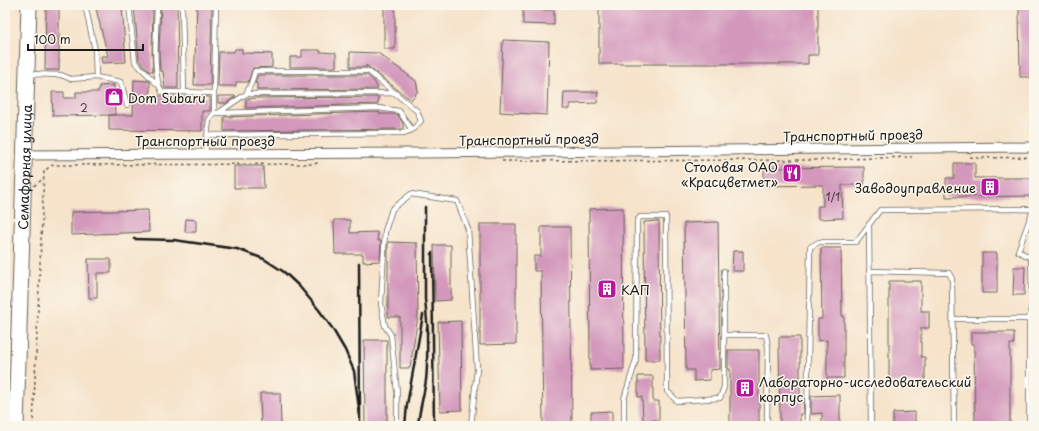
<svg xmlns="http://www.w3.org/2000/svg" width="1039" height="431" font-family="'Playpen Sans',sans-serif">
<rect width="100%" height="100%" fill="#fbf7ec"/>
<filter id="ink" filterUnits="userSpaceOnUse"><feTurbulence type="fractalNoise" baseFrequency=".025" numOctaves="2"/><feDisplacementMap in="SourceGraphic" scale="8" xChannelSelector="R" yChannelSelector="G"/><feConvolveMatrix kernelMatrix="1 2 1 2 8 2 1 2 1" color-interpolation-filters="sRGB"/></filter>
<filter id="wash" filterUnits="userSpaceOnUse"><feTurbulence type="fractalNoise" baseFrequency=".012" numOctaves="4" result="noise"/><feDisplacementMap in="SourceGraphic" scale="16" xChannelSelector="R" yChannelSelector="G"/><feGaussianBlur stdDeviation="0.9" result="paint"/><feColorMatrix in="noise" values="0 0 0 0 0 0 0 0 0 0 0 0 0 0 0 0 0 1.4 0 .05"/><feComposite in="paint" operator="in"/></filter>
<g filter="url(#wash)">
<rect width="100%" height="100%" fill="#f6e3ca"/>
<g id="blocks">
<path fill="#d398bc" d="M46,5H59V70H45Z
M95,5H122L126,62L102,63L101,56H108Z
M134,5H153L152,50L153,71H149L139,60Z
M161,5H177L178,88H165L163,71H160L159,50Z
M197,5H212L210,85H194Z
M384,5H395V49H384Z
M599,5H818V55H808V64H599Z
M1019,7H1034V77H1020Z
M523,10H554V25L523,24Z
M503,40L549,42L547,115L500,112Z
M235,49H242V53L272,54V67L253,68L248,82H236V86H218L219,52H234Z
M302,50H320V52L336,53V67H290V57H302Z
M350,52L378,53L416,81L418,91L411,100L366,65L367,67H350Z
M258,75H367L374,81L378,89L257,90V83H255Z
M134,80L149,81L150,82V96L210,97V111H202V131L109,130V115L53,116L52,92H64V98H76V92H99V86L114,85L115,115H109H133Z
M564,92H598L597,103L570,104V109H563Z
M218,96H236L226,103H218Z
M378,97V104L246,108V99L257,98Z
M379,112V114H397L403,123V129L224,131V117Z
M954,163H975V178H1034V196L946,197V178H954Z
M234,166H263L264,188H234Z
M864,167V185H842L843,218L818,219V206H823V185L764,186V168Z
M623,208L624,369L590,370L589,209Z
M148,210L149,232L71,235V212Z
M186,219L196,220V232H185Z
M334,220H350V233L377,232L378,241H381L380,261L363,262V254H335Z
M659,221L660,360H645L644,222Z
M718,222L720,369L710,370V380L694,381V370H686L684,223Z
M480,224H516V344L480,345Z
M541,227H570L572,426H543L541,271H534V256H541Z
M388,242L417,243L418,316L410,368H400V317H388Z
M434,245H451V300L435,301Z
M821,248H841L842,316H844V378H827V340L818,341V319H822Z
M733,251H743V271H732Z
M982,253H997V293H982Z
M88,259H111V273H97V298H89Z
M1014,267H1025L1024,295H1013Z
M889,281H921V311H929V328H921V357H925V382H889Z
M461,321L462,410L440,411L438,322Z
M971,332H1014V344H1010V426H975L974,344H971Z
M779,337H800V396H804L803,414H800V426H780Z
M364,340H387V426H365Z
M728,350H759V426H730V369H728Z
M638,376H653V401H659V420H643L642,397H638Z
M260,393H280L281,426H261Z
M840,395V426H822V413L811,414V396Z
M612,411V426H591V412Z
M915,412V426H893V413Z"/>
</g>
</g>
<g filter="url(#ink)">
<use href="#blocks" fill-opacity="0" stroke="#686259" stroke-width="1"/>
<g fill="none" stroke-linecap="round" stroke-linejoin="round">
<g stroke="#686259" stroke-width="6">
<path id="service" d="M85,5L95,50L96,77
M129,5L135,62L158,85
M157,5C157,28 151,73 162,92H184
M182,5L184,92L214,93V113L209,120L205,153
M29,74L61,75L71,79L96,77L121,82L127,105
M214,93L216,5
M217,113L379,108L399,111L412,130
M218,113L246,94
M207,135L404,133L412,130L421,121L417,111L368,71H255L251,84L246,94L396,93
M869,224L871,426
M869,271L949,273L952,279L954,426
M953,319H1029
M725,335H766L768,347L767,426
M397,426V392L391,335L385,326L381,304L385,231L392,209L411,194L457,201L468,229L477,369L471,426
M624,426V399L636,360L637,221L640,217H666L667,391L677,401L720,398L724,387V271
M807,426L810,247L819,242H856L880,210L1034,209
M1029,426V319L1032,304L1031,258L1018,251L1033,210"/>
</g>
<g stroke="#686259" stroke-width="11">
<path id="minor" d="M24,155L422,153L1034,147"/>
</g>
<g stroke="#686259" stroke-width="17">
<g id="trunk">
<path id="s1" d="M16,426L29,5"/>
</g>
</g>
<path stroke="#686259" stroke-width="1.5" stroke-dasharray="3 3" stroke-linecap="butt" d="M970,157L978,158L1034,157
M502,161L814,160L912,157
M34,186L44,178
M33,426L44,171L52,165L314,164L320,162"/>
<use href="#service" stroke="#fff" stroke-width="4.5"/>
<use href="#minor" stroke="#fff" stroke-width="9"/>
<use href="#trunk" stroke="#fff" stroke-width="15"/>
<path stroke="#1c1c1c" stroke-width="2.5" d="M425,207V299L428,332
M134,239L174,240L237,249L264,259L284,272L299,286L319,310L332,328L345,350L354,371L360,416L359,263
M432,253L434,426
M360,426V416
M405,426L407,405L423,315
M418,426C419,410 424,396 426,380C428,363 427,345 427,328"/>
</g>
</g>
<defs>
<g id="shop-square" transform="scale(1)"><rect x="-9" y="-9" width="18" height="18" rx="4" fill="#b5179e" stroke="#fbf7ec"/><path d="M-5-2.5h2.3a2.7 3.5 0 0 1 5.4 0H5L5.5 6h-11ZM-1.5-2.5h3a1.5 2.3 0 0 0-3 0Z" fill="#fff"/></g>
<g id="restaurant-square" transform="scale(1)"><rect x="-9" y="-9" width="18" height="18" rx="4" fill="#b5179e" stroke="#fbf7ec"/><path d="M-5-6h1v4h1v-4h1v4h1v-4h1v5L-1.5 .5V6h-2V.5L-5-1ZM5-6V6H3V1.5H1.5Q1.5-4 5-6Z" fill="#fff"/></g>
<g id="building-square" transform="scale(1)"><rect x="-9" y="-9" width="18" height="18" rx="4" fill="#b5179e" stroke="#fbf7ec"/><path d="M-4-6H4V6H1V3H-1V6H-4ZM-2.5-4.3h1.7v1.8h-1.7ZM.8-4.3h1.7v1.8H.8ZM-2.5-1h1.7V.8h-1.7ZM.8-1h1.7V.8H.8Z" fill="#fff"/></g>
</defs>
<g fill-rule="evenodd">
<use href="#shop-square" x="114" y="97"/>
<use href="#restaurant-square" x="792" y="173"/>
<use href="#building-square" x="990" y="187"/>
<use href="#building-square" x="607" y="289"/>
<use href="#building-square" x="745" y="388"/>
</g>
<g text-anchor="middle" dominant-baseline="central" stroke-width="3" stroke-linejoin="round" paint-order="stroke">
<g font-size="11" fill="#4a3b44">
<text x="84" y="107">2</text>
<text x="833" y="196">1/1</text>
</g>
<g font-size="13" fill="#1c1c1c" stroke="#fbf7ec" text-anchor="start">
<text x="128" y="97">Dom Subaru</text>
<text x="778" y="166" text-anchor="end">Столовая ОАО<tspan x="778" dy="15">«Красцветмет»</tspan></text>
<text x="976" y="187" text-anchor="end">Заводоуправление</text>
<text x="621" y="289">КАП</text>
<text x="759" y="381">Лабораторно-исследовательский<tspan x="759" dy="15">корпус</tspan></text>
</g>
<g font-size="13" fill="#1c1c1c" stroke="#fbf7ec">
<text transform="translate(853 135) rotate(-1)">Транспортный проезд</text>
<text transform="translate(529 139) rotate(-1)">Транспортный проезд</text>
<text x="205" y="140">Транспортный проезд</text>
<text stroke="none"><textPath href="#s1" startOffset="259">Семафорная улица</textPath></text>
</g>
</g>
<rect width="1039" height="431" fill="none" stroke="#fbf7ec" stroke-width="20"/>
<path d="M28 44v6h115v-6" fill="none" stroke="#1c1c1c" stroke-width="2"/>
<text x="34" y="44" font-size="12" fill="#1c1c1c" stroke="#fbf7ec" stroke-width="3" paint-order="stroke">100 m</text>
</svg>
